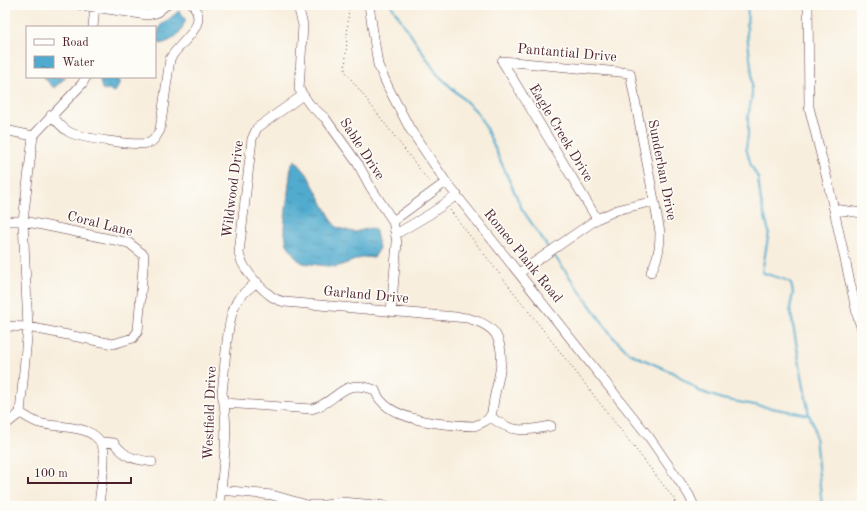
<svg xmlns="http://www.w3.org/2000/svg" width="867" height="511" font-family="'Old Standard TT',serif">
<defs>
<pattern id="water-ripples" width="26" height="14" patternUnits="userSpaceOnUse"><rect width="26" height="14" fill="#51abce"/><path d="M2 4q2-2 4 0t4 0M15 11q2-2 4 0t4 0" fill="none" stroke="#458ba7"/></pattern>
</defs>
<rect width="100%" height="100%" fill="#fdfcf7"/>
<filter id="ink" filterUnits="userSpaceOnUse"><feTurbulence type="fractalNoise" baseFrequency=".025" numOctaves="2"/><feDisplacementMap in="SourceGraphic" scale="8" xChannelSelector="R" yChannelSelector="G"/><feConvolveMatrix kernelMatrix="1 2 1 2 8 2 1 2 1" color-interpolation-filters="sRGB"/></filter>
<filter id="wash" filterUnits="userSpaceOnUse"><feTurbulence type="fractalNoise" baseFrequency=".012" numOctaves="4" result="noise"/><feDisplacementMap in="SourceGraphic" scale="16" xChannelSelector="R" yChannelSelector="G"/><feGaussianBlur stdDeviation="0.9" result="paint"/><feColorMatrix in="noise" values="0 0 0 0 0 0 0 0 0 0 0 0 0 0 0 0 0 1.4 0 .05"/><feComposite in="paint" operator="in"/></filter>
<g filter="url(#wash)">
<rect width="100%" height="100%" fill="#f8eedd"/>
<path fill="url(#water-ripples)" stroke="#4e657c" d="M179,11L186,18C181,33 176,40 160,44L157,36L160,26Z
M43,77H66L54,88Z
M99,77H120L119,85L115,92L102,89Z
M295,160L307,174L334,224L338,228L354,232L371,228L376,231L379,248L374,258L364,257L336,267L303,263L297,259L287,244L284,228L291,166Z"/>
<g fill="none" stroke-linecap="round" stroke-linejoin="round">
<path stroke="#51abce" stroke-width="2" d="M391,5L437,74L476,111L485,126L522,209L549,249
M748,5L747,34L752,74V95L748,117V135L746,148L751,165L758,178L761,202L769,232L762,272C772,277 782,277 791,283L793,293L790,308L809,415L814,426L822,506
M553,254L613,337L629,353L676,374L699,391L722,399L809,415"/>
</g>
</g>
<g filter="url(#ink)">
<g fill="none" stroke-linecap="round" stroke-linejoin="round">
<g stroke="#643e46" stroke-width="10">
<path id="minor" d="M80,5L148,15L156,13L166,5
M369,5L378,65L389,89L410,129L446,182L649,437L689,495L694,506
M808,5L809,107L828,183L858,318L862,329
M298,6L303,25L299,89L310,105L325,118L358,164L371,188L393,221L397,243L391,312
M93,27L95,5
M502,61L630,73L660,232C660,248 658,258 651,272
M502,61L597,219
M51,115C57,121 62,128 69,132C79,138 137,146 148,143C154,142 157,135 160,130L170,59C179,42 210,26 193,5
M5,130L33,136
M834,209L862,213
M5,221H23L129,243L144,255L138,331L133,338L113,344L28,327L5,326
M393,221L446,182
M396,234L430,214L457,195
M519,273L597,219L617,210L654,201
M224,403L312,409C340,401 340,377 375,390C385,422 446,425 474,426C480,424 486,422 490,417C493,412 493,404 494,399C498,378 507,356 496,335C490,325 478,321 467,318L285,302C280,301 275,299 271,296C259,287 241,267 239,253L252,139L257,128L303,95
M20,413L28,327L23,221L33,136L82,84L86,77
M20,413C26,416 32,421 39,423C61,429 102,423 104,454C105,471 100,489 99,506
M490,416C511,434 526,431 551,426
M5,425L20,413
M102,442L114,443C126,458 133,459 152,462
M221,490L272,495L307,505H326L342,502L387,506
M219,506C223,470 230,429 222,393C225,371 226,319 237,301C242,293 250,288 257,282"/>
</g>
<path stroke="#643e46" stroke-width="1" stroke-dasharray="1 3" stroke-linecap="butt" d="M349,5L345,71L430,183
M450,210L675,500L674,506"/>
<use href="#minor" stroke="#fff" stroke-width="9"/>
</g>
</g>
<g text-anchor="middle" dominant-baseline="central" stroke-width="3.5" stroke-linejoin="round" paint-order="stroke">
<g font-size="14" fill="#4a1f2b" stroke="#fdfcf7">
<text transform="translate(567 53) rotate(5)">Pantantial Drive</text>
<text transform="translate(561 133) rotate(59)">Eagle Creek Drive</text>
<text transform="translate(362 149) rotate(57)">Sable Drive</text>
<text transform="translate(662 170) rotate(79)">Sunderban Drive</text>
<text transform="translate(233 189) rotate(-83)">Wildwood Drive</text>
<text transform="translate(100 224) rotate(14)">Coral Lane</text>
<text transform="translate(523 256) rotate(51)">Romeo Plank Road</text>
<text transform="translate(366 295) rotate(5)">Garland Drive</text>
<text transform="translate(210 413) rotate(-88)">Westfield Drive</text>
</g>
</g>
<rect width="867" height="511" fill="none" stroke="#fdfcf7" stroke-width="20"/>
<rect x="26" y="26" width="130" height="52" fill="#fdfcf7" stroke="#b5a4a5"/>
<rect x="34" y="39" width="20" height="6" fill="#ffffff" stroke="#b5a4a5"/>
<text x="62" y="46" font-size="12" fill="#4a1f2b">Road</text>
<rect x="34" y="56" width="20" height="12" fill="url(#water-ripples)" stroke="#b5a4a5"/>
<text x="62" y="66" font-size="12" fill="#4a1f2b">Water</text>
<path d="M28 477v6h103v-6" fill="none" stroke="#4a1f2b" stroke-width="2"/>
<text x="34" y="477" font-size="12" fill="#4a1f2b" stroke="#fdfcf7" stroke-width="3" paint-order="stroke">100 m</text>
</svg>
